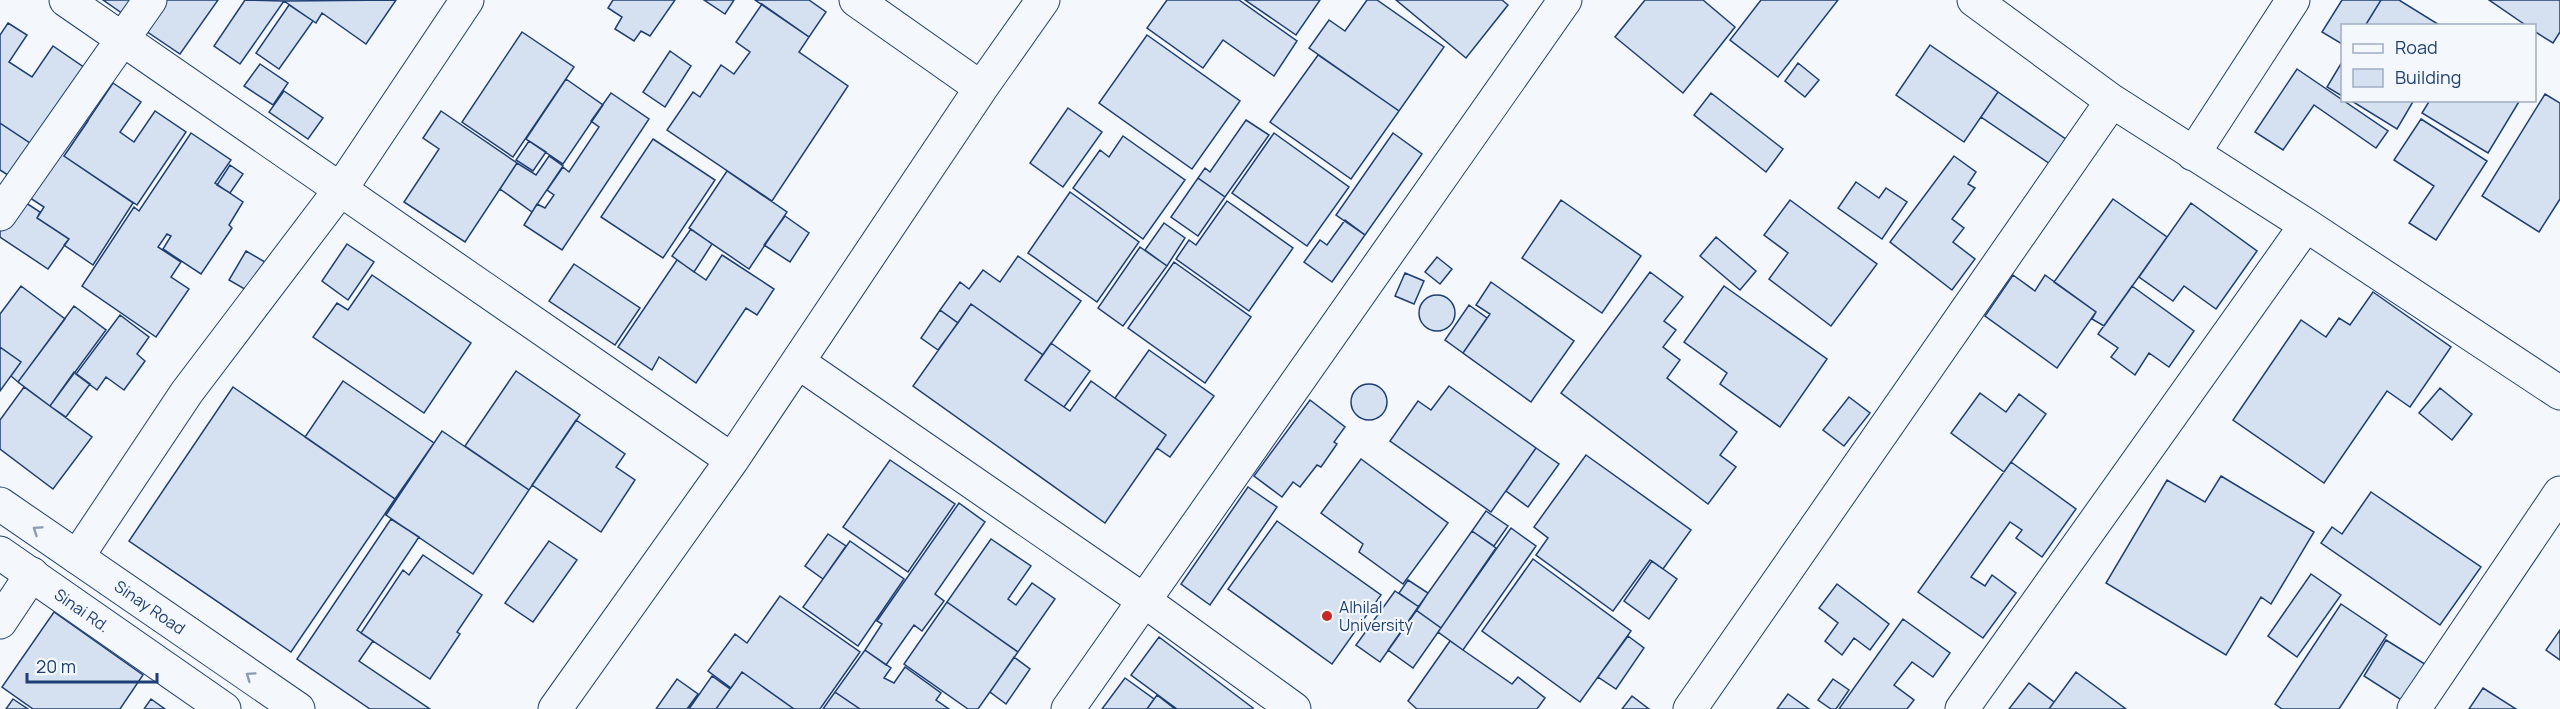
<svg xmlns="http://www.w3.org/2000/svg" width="2560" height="709" font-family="Manrope,sans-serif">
<rect width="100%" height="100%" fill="#f4f7fb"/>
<path fill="#d5e0f0" stroke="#1d3f73" stroke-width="1.5" d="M103,0H136L126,16Z
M163,0H218L180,54L143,29Z
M245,0L284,1L240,64L214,46Z
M396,0L366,44L322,13L316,23L284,1Z
M613,0H675L650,36L641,31L634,41L615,29L622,17L608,8Z
M704,0H734L725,14Z
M755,0H809L826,12L809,37Z
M1167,0H1239L1297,41L1274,76L1223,40L1203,68L1147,28Z
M1245,0H1320L1296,35Z
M1367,0H1377L1444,47L1399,111L1309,48L1329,20L1345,31Z
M1396,0H1502L1508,5L1466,58Z
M1645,0H1703L1735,27L1683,93L1615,37Z
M1761,0H1838L1778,77L1730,40Z
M2342,0H2381L2365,26H2342V44L2322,32Z
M2381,0H2399L2441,26H2365Z
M2489,0H2560V32L2553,43L2534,31V26H2527Z
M762,4L809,37L799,52L848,86L772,201L667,130L693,92L700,97L721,65L734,74L750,52L736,42Z
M289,5L313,21L279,69L256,53Z
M8,23L27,35L9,62L32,77L53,46L85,68L33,145L0,123V35Z
M522,32L574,67L513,157L462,122Z
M1147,35L1240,101L1192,169L1099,103Z
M1930,45L1998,92L1964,142L1896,95Z
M670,51L691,66L665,107L643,92Z
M1318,55L1399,111L1351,179L1270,122Z
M2342,62V96L2327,87Z
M1798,63L1819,80L1805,97L1785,81Z
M260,64L288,83L273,105L244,86Z
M2297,69L2388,131L2376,148L2314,105L2283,150L2255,132Z
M566,79L603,105L563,164L526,139Z
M113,83L141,102L120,132L134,142L155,111L186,132L137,205L64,156Z
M284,91L323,118L308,139L269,112Z
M1998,92L2070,142L2053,166L1981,117Z
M611,93L649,119L562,250L524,225L537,204L545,208L554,195L547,190L563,167L569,172L599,127L591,121Z
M1711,93L1783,149L1766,172L1694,115Z
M2545,94L2560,103V199L2539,232L2482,196Z
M2350,100H2414L2397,129Z
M2430,100H2520L2488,153L2422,113Z
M1068,108L1102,132L1063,187L1030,163Z
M441,111L517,163L465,242L404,202L439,149L423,138Z
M74,112L88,121L64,156L133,203L93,265L64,245L69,239L37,218L44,207L21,192Z
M2421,119L2487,161L2436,240L2409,223L2434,186L2394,160Z
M1246,120L1269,135L1225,197L1198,178L1205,168L1210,172Z
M0,123L33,145L11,177L0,170Z
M191,133L231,160L215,183L243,202L229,225L232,228L201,274L163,249L171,236L167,234L158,247L181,262L171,277L189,289L156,337L82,286L134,207L139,211Z
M1274,133L1349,187L1307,246L1232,193Z
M1393,133L1422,154L1365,235L1336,215Z
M1123,136L1185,180L1143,239L1073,188L1100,150L1109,157Z
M653,139L715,180L663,258L601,217Z
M529,141L546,152L533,171L516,160Z
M549,156L563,166L532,212L500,189L517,163L536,175Z
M1954,156L1976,172L1968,184L1975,188L1952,219L1964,228L1953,242L1975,259L1952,290L1890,242Z
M230,165L243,174L230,193L217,185Z
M727,171L787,212L749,269L689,228Z
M1198,178L1225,197L1198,236L1171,217Z
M1856,182L1879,198L1886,188L1907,202L1882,239L1838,208Z
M1070,192L1139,242L1097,302L1028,253Z
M20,199L40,212L37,218L69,239L48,269L0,237V231Z
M2113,199L2167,237L2104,326L2092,319L2096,312L2054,282Z
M1561,200L1641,256L1602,313L1522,258Z
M1790,200L1877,264L1831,326L1769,279L1788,253L1764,235Z
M1227,201L1293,248L1249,311L1176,259L1189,240L1196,245Z
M2191,203L2257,251L2216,309L2184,286L2173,301L2139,277Z
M785,216L809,233L790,262L764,245Z
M1345,220L1365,235L1332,282L1304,262L1320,240L1327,245Z
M1164,223L1185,238L1167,266L1145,250Z
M691,229L712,244L694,272L672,256Z
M1716,237L1756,271L1740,290L1700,256Z
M347,244L374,262L348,300L322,281Z
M1140,247L1167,266L1123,326L1098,308Z
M246,251L265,262L248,291L229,280Z
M722,255L774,289L757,315L746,308L696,383L659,357L652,370L618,347L677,260L706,280Z
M1018,256L1081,301L1043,355L971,304L958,323L940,310L960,282L969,289L983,270L1000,282Z
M1437,257L1452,269L1440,284L1425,272Z
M1174,262L1251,317L1205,383L1128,328Z
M574,264L640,308L615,345L549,301Z
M1650,272L1683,297L1664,321L1676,330L1663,347L1680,360L1667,378L1737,432L1720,455L1736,467L1708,504L1561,393Z
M1405,273L1424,281L1414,304L1395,296Z
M372,275L471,343L424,413L313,337L337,303L348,310Z
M2013,275L2035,291L2045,275L2096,312L2057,368L1985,316Z
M1491,282L1574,341L1531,402L1463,353L1490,314L1476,305Z
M21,286L65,319L18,382L11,376L21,362L0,347V314Z
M1724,286L1827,359L1780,427L1720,384L1727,373L1684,342Z
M2132,286L2194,331L2169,367L2149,353L2135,375L2111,357L2118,348L2098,334Z
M2373,292L2451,347L2410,407L2387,391L2324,483L2233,420L2301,320L2326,337L2339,318L2350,325Z
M1419 313a18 18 0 1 1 36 0a18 18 0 1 1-36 0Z
M971,304L1043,355L1025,380L1070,411L1091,381L1166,435L1105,523L913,386Z
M1469,305L1487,318L1463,353L1445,340Z
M74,306L106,330L50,406L18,382Z
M940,310L958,323L938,350L921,338Z
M120,315L149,337L137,354L145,361L124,390L106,377L97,390L76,374Z
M1051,343L1090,371L1064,407L1025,380Z
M0,347L21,362L0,391Z
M1149,350L1214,396L1170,457L1157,448L1166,435L1115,398Z
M516,371L580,415L529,490L465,446Z
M74,372L90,384L66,417L50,406Z
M343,381L434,443L395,499L305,437Z
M1351 402a18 18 0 1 1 36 0a18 18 0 1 1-36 0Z
M1449,386L1536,448L1491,512L1390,441L1418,401L1431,410Z
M24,387L92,437L53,489L0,449V420Z
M233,387L395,499L291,652L129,541Z
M2440,388L2472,414L2452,440L2419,413Z
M1980,393L2006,412L2019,394L2046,414L2004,472L1951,433Z
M1849,397L1870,413L1844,446L1823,430Z
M1310,400L1345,427L1334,442L1337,444L1321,467L1317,465L1300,487L1293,482L1282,497L1254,476Z
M576,420L625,454L616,467L635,480L601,532L532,485Z
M442,431L529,490L473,574L386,515Z
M1536,448L1559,464L1528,507L1506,491Z
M1586,455L1691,530L1663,569L1650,560L1613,611L1536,555L1548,538L1534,527Z
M1361,459L1448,523L1403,584L1359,552L1363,544L1321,513Z
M890,460L955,504L908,572L843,527Z
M2011,462L2076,509L2042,557L2016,538L2022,530L2010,522L1971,577L1985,586L1992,575L2016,593L1983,638L1918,592Z
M2221,476L2314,532L2271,604L2261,597L2226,655L2106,583L2167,480L2205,502Z
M1248,487L1277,507L1210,605L1181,584Z
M2371,492L2481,567L2440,625L2321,543L2332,527L2342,534Z
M959,503L985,522L935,594L944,601L922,631L914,625L886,665L865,650L882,624L877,621Z
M1486,511L1508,526L1494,546L1472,531Z
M391,519L419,537L357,630L373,641L359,661L430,709H370L297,659Z
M1277,521L1381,595L1332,664L1228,589Z
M1511,528L1536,546L1463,650L1438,632Z
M1472,531L1496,548L1441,628L1416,610Z
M828,534L846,546L823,579L805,566Z
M991,539L1031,566L1008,599L1016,605L1032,583L1055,599L1018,652L947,602Z
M549,541L577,560L533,622L505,603Z
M850,541L904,579L858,646L803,607Z
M423,555L482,595L457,632L460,634L430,679L361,633L403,570L409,575Z
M1533,559L1631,631L1580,702L1482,631Z
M1652,561L1677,579L1649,619L1624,601Z
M2311,574L2341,595L2297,657L2268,636Z
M1408,580L1428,593L1419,607L1399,593Z
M1837,584L1889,624L1870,650L1854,638L1842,655L1825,641L1838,623L1819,608Z
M1395,591L1419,607L1380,662L1356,645Z
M780,596L860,652L820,709H794L742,672L731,688L708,671L735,634L747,643Z
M947,602L1018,652L978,709H968L904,664Z
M2341,604L2387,635L2339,709H2282L2275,704Z
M1416,610L1441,628L1413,668L1388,650Z
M54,612L143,675L120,709H33L2,687Z
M1903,619L1950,653L1933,677L1912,662L1894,685L1914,700L1907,709H1839Z
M2560,630V660L2546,650Z
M1628,636L1644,648L1616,689L1598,677Z
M1159,637L1253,708L1252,709H1177L1131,675Z
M2386,640L2428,666L2406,703L2364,676Z
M1450,641L1512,684L1518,677L1545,698L1537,709H1417L1408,701Z
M865,650L891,668L884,678L894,683L905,667L941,693L936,700L949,709H860L835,692Z
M1014,657L1030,669L1006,704L990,692Z
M742,672L794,709H716Z
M2076,672L2126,709H2049Z
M712,676L730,689L716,709H689Z
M1125,678L1154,699L1147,709H1102Z
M677,679L698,694L687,709H656Z
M1833,679L1849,690L1836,709H1831L1818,700Z
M2029,683L2054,702L2049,709H2009Z
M2483,688L2516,709H2469Z
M835,692L860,709H823Z
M1788,694L1809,709H1777Z
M1157,695L1175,709H1147Z
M1632,696L1649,709H1622Z
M13,699L28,709H6Z
M151,699L165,709H144Z"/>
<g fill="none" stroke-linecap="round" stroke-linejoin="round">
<g stroke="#1d3f73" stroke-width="35">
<path id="minor" d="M66,0L732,460
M856,0L981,88
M1974,0L2112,101L2306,225L2560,393
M2193,154L2293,0
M0,214L150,0
M798,362L1146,602L1294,709
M77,557L187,392L340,190L467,0
M0,622L32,574
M555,709L732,460L981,88L1043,0
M1068,709L1565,0
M1690,709L2112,101
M1962,709L2306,225
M2414,709L2560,493"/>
</g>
<g stroke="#1d3f73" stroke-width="35">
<g id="secondary">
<path id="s1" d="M0,504L298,709"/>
<path id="s2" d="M0,553L224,709"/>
</g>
</g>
<use href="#minor" stroke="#f4f7fb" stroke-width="33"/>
<use href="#secondary" stroke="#f4f7fb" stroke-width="33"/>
</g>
<defs><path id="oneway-chevron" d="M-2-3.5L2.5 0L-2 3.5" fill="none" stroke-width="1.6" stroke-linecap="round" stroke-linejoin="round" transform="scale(1.5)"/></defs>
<g stroke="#889bb7">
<use href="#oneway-chevron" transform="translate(37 530) rotate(-146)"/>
<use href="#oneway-chevron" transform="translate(250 676) rotate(-145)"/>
</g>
<circle fill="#c62828" stroke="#f4f7fb" stroke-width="2" cx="1327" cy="616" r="6"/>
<g text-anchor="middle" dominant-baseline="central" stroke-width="4.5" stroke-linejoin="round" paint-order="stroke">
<g font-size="16" fill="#1d3f73" stroke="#f4f7fb">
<text stroke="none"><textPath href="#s1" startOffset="182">Sinay Road</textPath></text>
<text stroke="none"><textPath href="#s2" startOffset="100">Sinai Rd.</textPath></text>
</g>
<g font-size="16" fill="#1d3f73" stroke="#f4f7fb" text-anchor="start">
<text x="1339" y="607">Alhilal<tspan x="1339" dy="18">University</tspan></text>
</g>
</g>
<rect x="2341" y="24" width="195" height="78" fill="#f4f7fb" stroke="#9eadc5" stroke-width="1.5"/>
<rect x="2353" y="44" width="30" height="9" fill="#f4f7fb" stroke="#9eadc5" stroke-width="1.5"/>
<text x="2395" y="54" font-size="18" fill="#1d3f73">Road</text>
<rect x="2353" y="69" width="30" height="18" fill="#d5e0f0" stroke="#9eadc5" stroke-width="1.5"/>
<text x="2395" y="84" font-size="18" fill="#1d3f73">Building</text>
<path d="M27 673v9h130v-9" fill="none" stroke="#1d3f73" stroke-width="3"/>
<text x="36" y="673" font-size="18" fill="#1d3f73" stroke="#f4f7fb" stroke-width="4.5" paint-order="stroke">20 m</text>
</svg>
